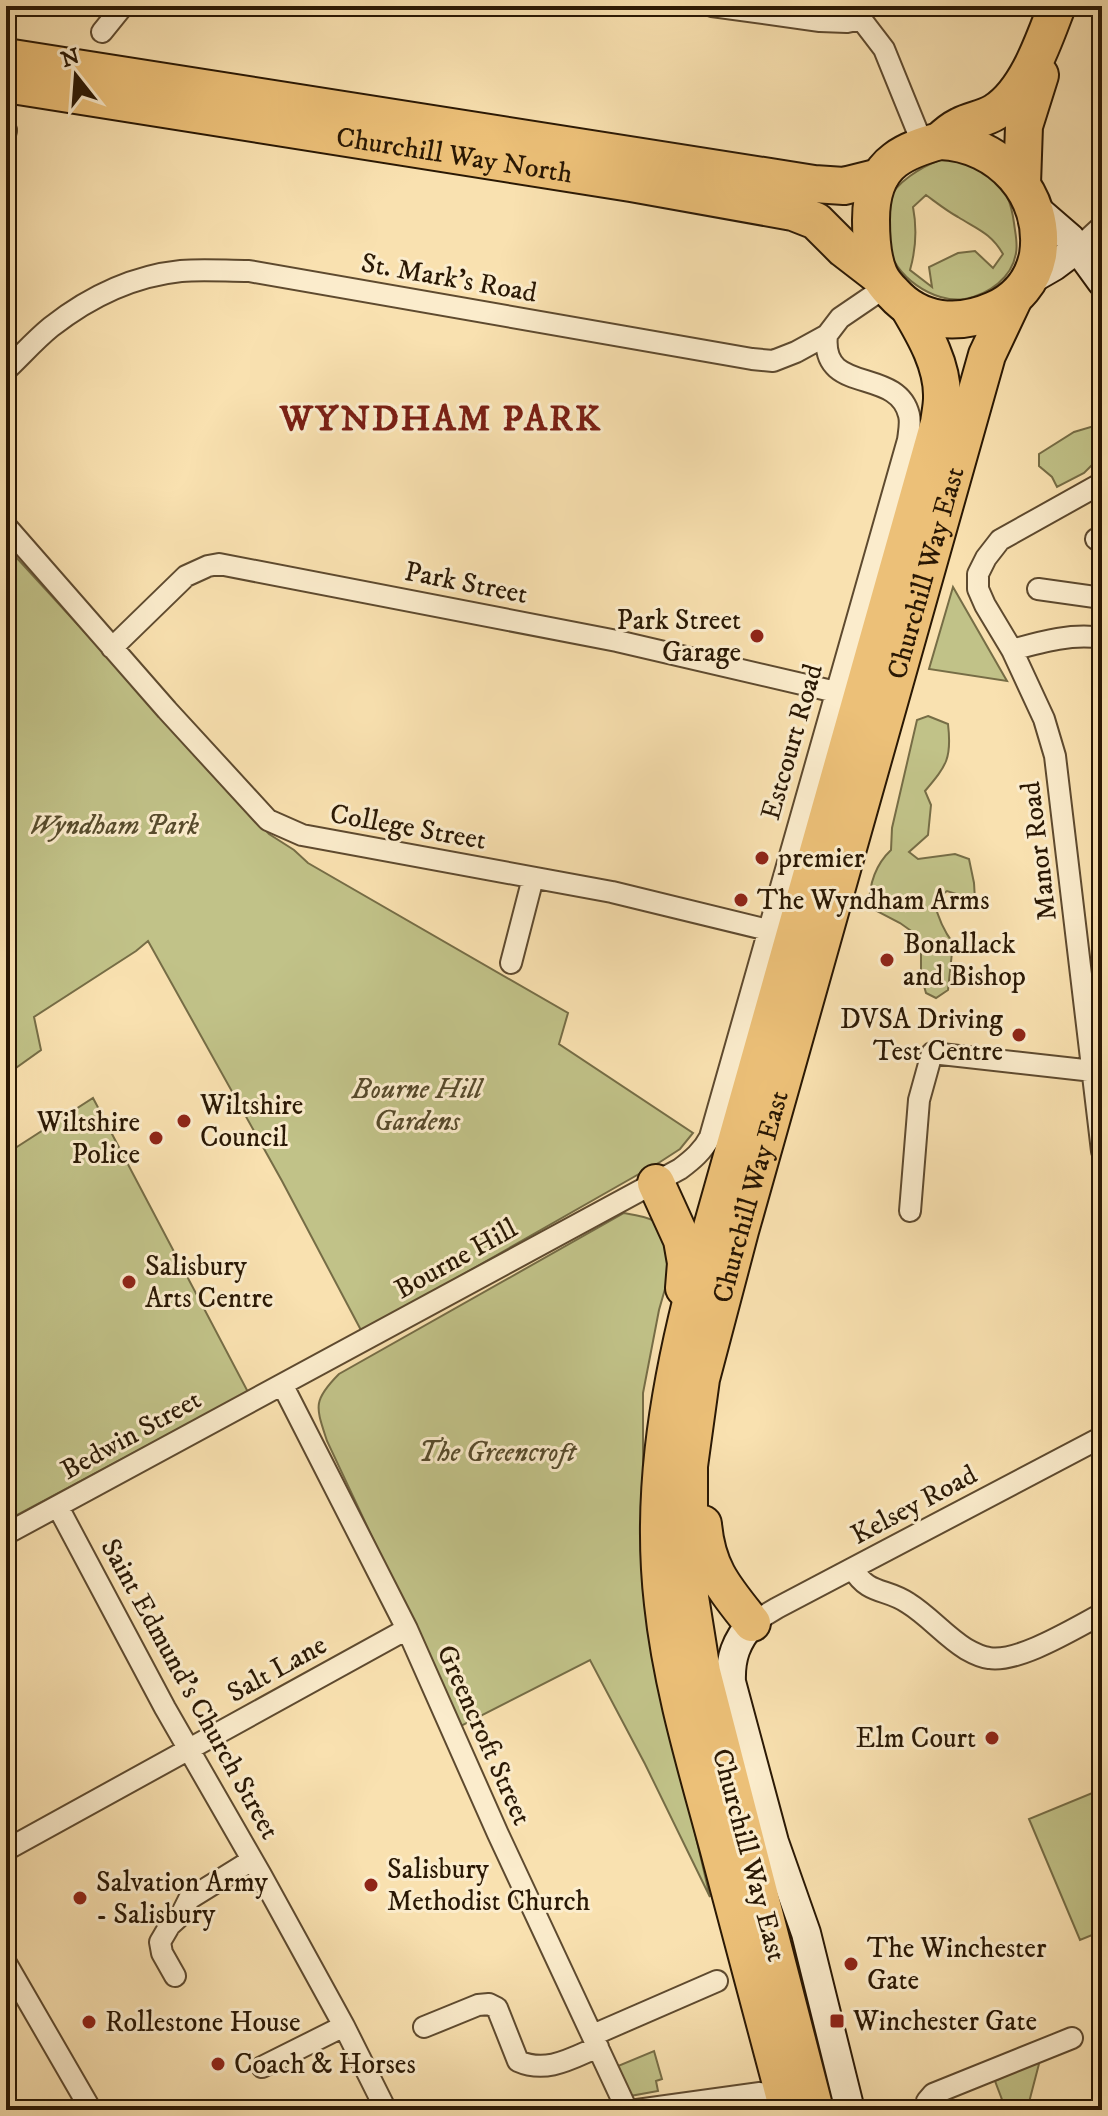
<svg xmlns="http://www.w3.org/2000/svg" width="1108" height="2116" font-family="'IM FELL DW Pica',serif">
<rect width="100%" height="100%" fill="#f9e1b0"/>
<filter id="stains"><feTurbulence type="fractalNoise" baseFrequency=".0025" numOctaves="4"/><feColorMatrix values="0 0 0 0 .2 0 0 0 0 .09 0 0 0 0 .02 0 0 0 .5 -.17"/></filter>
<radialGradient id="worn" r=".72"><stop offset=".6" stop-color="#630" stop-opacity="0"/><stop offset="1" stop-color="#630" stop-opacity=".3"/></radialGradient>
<path fill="#c1c288" stroke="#766d46" stroke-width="2" fill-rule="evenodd" d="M940,160C945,160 952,159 958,160C965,161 990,173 996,179C1007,190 1012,208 1014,223C1015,232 1018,243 1016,253C1012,278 989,294 965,299C934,304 893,276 888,244C887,235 887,210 889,201C894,183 923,166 940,160ZM926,195C937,203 947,211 958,217C977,229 991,233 1003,254L993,268L975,251L958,253L929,267L932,287L910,270C916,249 917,228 913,207Z
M1094,426L1102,429V455L1084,473L1057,487L1052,477L1039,466V454L1074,432Z
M16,557L269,834L294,850L308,863L568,1013L559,1044L693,1133L680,1149L660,1162L362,1332L282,1181L148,941L136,951L34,1017L41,1050L6,1075V560Z
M953,587L1007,681L929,669Z
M928,716L948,724C952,758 947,765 925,791L931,805L928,835L909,852L918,859L955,854L969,859L974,883L975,900L947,891L934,901C938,918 943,930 953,943L948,990L936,998L926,993L921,975V950L917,935L900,923L869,907C869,886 875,865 891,850L892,828L917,720Z
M93,1098L248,1392L6,1521V1154Z
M624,1213C658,1219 658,1220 677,1247L659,1310L643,1393V1578L650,1641L710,1897L645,1764L590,1660L461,1726L327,1441C316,1407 312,1401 339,1374Z
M1102,1789V1931L1080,1940L1029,1819Z
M654,2051L662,2079L656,2081L658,2091L630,2096L618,2066Z
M1040,2060L1027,2110H1006L995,2081Z"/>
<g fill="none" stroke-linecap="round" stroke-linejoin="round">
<g stroke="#5e4a2f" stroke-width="24">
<path id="street" d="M712,6L820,21L847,22L861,19
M855,6L861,19L884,49L923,145
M102,32L123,6
M6,131V130
M1078,248L1102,226
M6,370C21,356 35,340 51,327C88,298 133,276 181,271C203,269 226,271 249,271L752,359L773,361L796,352L827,335L840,318L887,286
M1102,483L1000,540L986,558L978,574V589L985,605L1012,650L1044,719L1055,756L1102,1151
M6,526L167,710L268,820L302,835L612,892L768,930
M1096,539L1102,543
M1038,589L1102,598
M112,648L186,576L208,566L219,564L617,641L836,692
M1012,650C1041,642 1072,633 1102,638
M511,963L533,878
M910,1211L919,1100L932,1053L1093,1071
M283,1386L407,1629L498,1834L627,2110
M58,1507L165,1708L261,1875L344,2026L386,2110
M6,1534L680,1169C692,1160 703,1151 710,1137L908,440C909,432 911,423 909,415C897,366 820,396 827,335
M853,1569C868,1595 886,1588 908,1603C929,1616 945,1636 966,1649C973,1653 981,1657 989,1658C1019,1663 1075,1628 1102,1614
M752,1623L777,1608L1102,1437
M6,1850L407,1629
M6,1963L91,2110
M175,1976L162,1953L160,1942L170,1925L181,1915L189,1899L252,1860
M424,2027L478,2005L489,2004L497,2008L518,2061C547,2074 572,2058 598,2047
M593,2035L717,1981
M262,2067L344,2026
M927,2101L933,2094L1072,2038
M637,2110L760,2093"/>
</g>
<g stroke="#2a1804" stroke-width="32">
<path id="secondary" d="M1033,206L1070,238L1102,282
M1028,281L1054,266L1078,248
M752,1623C736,1641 730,1658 731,1682L774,1842L806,1933L850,2110"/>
</g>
<g stroke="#2a1804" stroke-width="40">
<g id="highway">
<path d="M6,57L814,184L844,186L880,177"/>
<path id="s1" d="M6,84L631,183L793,212L816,221L844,249L879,276"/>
<path d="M940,141C1000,143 1047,195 1038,255C1033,281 1016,300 994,310C958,326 920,323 893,293C888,288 882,281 879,274C872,258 871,237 871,220C871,198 876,174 895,160C908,150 925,145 940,141Z"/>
<path d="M940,141C946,135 952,130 960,126C971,120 984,119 995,112C1027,92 1044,40 1057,6"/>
<path d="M1022,184L1024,126L1040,75"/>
<path d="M656,1183L682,1240L686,1263L684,1288"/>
<path d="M703,1524C707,1570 725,1589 752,1623"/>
<path d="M788,2110C765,2026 744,1942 721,1858C699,1775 672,1690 663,1604C651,1500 667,1398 692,1298L939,423C940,415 942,406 942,398C943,366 925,335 909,308"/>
<path id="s2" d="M815,2110L702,1672L690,1597L689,1543V1466L701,1379L740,1231L987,355L1013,300"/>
</g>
</g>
<use href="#street" stroke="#fbeccc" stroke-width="20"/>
<use href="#secondary" stroke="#fbeccc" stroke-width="28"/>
<use href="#highway" stroke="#ecc078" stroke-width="36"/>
</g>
<g fill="#8f2418" stroke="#fbeccc" stroke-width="3">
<circle cx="757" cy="636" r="8"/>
<circle cx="762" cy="858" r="8"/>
<circle cx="741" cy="900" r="8"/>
<circle cx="887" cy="960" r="8"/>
<circle cx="1019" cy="1035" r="8"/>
<circle cx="184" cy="1121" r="8"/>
<circle cx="156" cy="1138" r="8"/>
<circle cx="129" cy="1282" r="8"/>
<circle cx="992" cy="1738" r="8"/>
<circle cx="371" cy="1885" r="8"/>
<circle cx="80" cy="1898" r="8"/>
<circle cx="851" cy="1964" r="8"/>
<rect x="829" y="2013" width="16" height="16" rx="4"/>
<circle cx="89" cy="2022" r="8"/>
<circle cx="218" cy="2064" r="8"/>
</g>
<g text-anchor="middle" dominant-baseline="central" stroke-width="6" stroke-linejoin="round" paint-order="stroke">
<g font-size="28" fill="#2a1804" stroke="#fbeccc">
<text stroke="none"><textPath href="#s1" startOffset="454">Churchill Way North</textPath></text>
<text transform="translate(449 278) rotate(10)">St. Mark's Road</text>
<text stroke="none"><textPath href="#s2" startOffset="1584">Churchill Way East</textPath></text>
<text transform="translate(466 583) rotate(11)">Park Street</text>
<text transform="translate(792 742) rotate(-74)">Estcourt Road</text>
<text transform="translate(408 827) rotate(10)">College Street</text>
<text transform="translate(1039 851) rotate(-97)">Manor Road</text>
<text stroke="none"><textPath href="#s2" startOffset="936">Churchill Way East</textPath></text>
<text transform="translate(456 1259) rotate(-29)">Bourne Hill</text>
<text transform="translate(131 1435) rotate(-29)">Bedwin Street</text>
<text transform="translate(914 1505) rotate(-28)">Kelsey Road</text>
<text transform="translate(277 1669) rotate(-29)">Salt Lane</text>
<text transform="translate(190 1689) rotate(61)">Saint Edmund's Church Street</text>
<text transform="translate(484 1735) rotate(66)">Greencroft Street</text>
<text transform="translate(749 1855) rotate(75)">Churchill Way East</text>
</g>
<g font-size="28" fill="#2a1804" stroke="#fbeccc" text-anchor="start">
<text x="741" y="620" text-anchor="end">Park Street<tspan x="741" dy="32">Garage</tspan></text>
<text x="778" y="858">premier</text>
<text x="757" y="900">The Wyndham Arms</text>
<text x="903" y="944">Bonallack<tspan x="903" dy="32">and Bishop</tspan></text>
<text x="1003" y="1019" text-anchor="end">DVSA Driving<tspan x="1003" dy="32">Test Centre</tspan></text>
<text x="200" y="1105">Wiltshire<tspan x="200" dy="32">Council</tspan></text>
<text x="140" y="1122" text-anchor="end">Wiltshire<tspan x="140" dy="32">Police</tspan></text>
<text x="145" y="1266">Salisbury<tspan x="145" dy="32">Arts Centre</tspan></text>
<text x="976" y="1738" text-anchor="end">Elm Court</text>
<text x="387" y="1869">Salisbury<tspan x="387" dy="32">Methodist Church</tspan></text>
<text x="96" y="1882">Salvation Army<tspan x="96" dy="32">- Salisbury</tspan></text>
<text x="867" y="1948">The Winchester<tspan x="867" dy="32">Gate</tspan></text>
<text x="853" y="2021">Winchester Gate</text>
<text x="105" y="2022">Rollestone House</text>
<text x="234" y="2064">Coach &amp; Horses</text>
</g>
<g font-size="28" font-style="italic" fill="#574b2c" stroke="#fbeccc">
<text x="114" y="825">Wyndham Park</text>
<text x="417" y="1089">Bourne Hill<tspan x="417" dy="32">Gardens</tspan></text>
<text x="497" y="1452">The Greencroft</text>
</g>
<g font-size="36" font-weight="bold" letter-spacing="2" fill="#7a1f14" stroke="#fbeccc">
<text x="441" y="419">WYNDHAM PARK</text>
</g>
</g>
<rect width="1108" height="2116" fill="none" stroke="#f9e1b0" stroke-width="32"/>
<rect x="8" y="8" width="1092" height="2100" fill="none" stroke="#2a1804" stroke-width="4"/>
<rect x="16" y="16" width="1076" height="2084" fill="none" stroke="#2a1804" stroke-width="2"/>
<g transform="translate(76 76) rotate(343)" stroke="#fbeccc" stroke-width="6" paint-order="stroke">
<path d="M0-6L14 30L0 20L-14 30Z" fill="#2a1804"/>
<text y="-12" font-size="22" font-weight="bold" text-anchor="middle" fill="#2a1804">N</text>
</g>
<rect width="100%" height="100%" filter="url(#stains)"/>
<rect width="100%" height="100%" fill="url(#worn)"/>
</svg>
